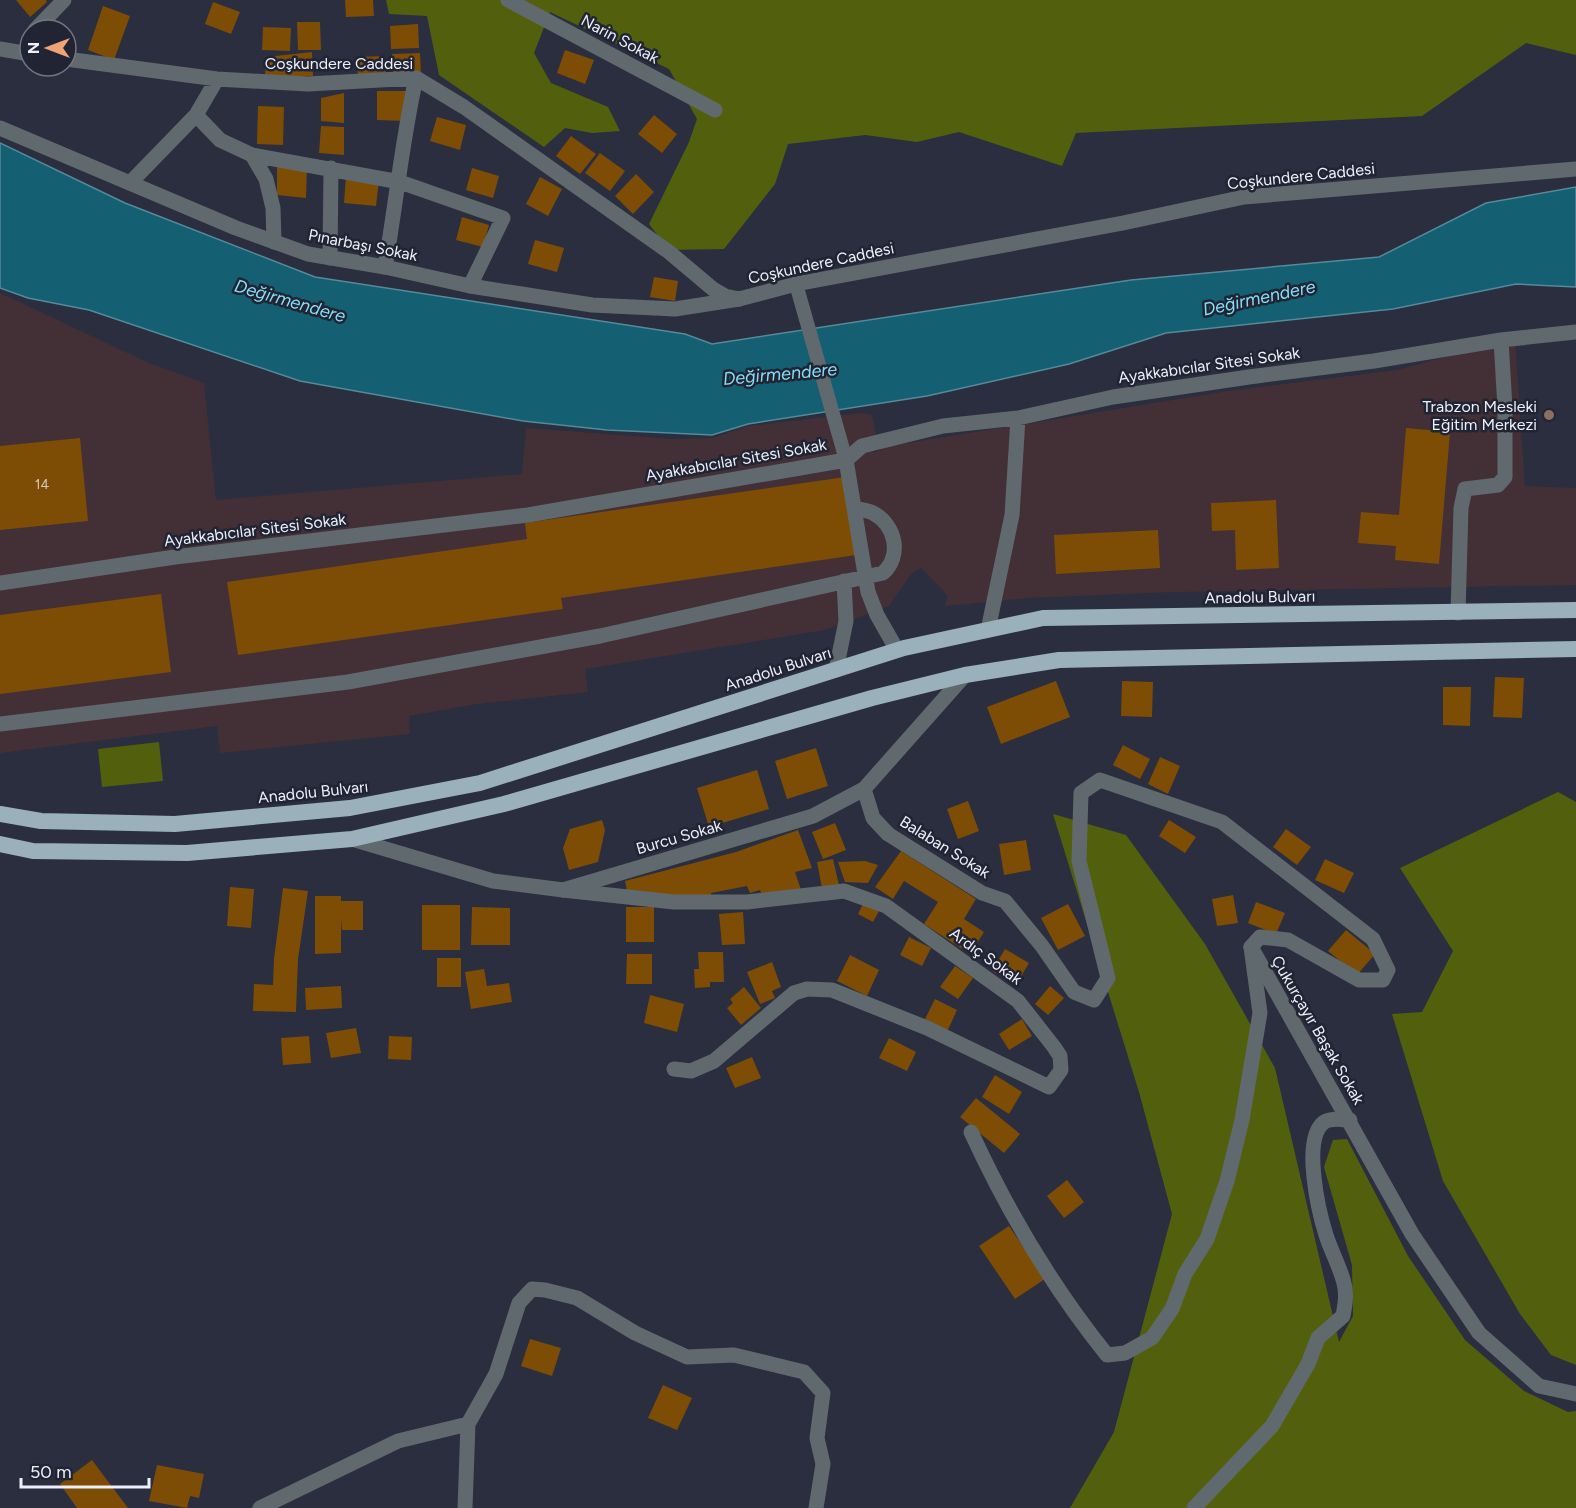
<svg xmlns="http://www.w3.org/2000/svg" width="1576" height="1508" font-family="Figtree,sans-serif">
<rect width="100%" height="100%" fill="#2a2e3e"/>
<path fill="#433036" d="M0,293L149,363L204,383L216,500L522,474L526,428L673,439L712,438L749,426L860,413L872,415L876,434L873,453L889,446L1228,391L1397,370L1515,339L1525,486L1576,488V585L1175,592L1028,598L945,606L948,596L921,568L912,573L889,606L825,630L585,669L588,692L477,704L409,716L410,734L220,753L217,726L0,753Z"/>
<path fill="#52600e" d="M386,0H1576V55L1526,43L1422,116L1076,133L1062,166L959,132L917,142L865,135L788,144L775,184L724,249L669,250L649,224L689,142L697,119L669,69L550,12L534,53L551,83L608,107L620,131L592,133L565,128L544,147L439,75L427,16L389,14Z
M159,742L163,781L102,787L98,749Z
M1558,792L1576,802V1365L1551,1355L1520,1314L1443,1181L1392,1014L1422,1012L1453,951L1400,868Z
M1053,814L1126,835L1205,944L1275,1068L1339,1342L1353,1316L1352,1265L1324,1167L1333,1140L1347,1139L1408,1256L1465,1340L1524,1391L1568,1412L1576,1411V1508H1070L1114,1432L1172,1214L1139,1092Z"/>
<path fill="#145f71" stroke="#558a9a" stroke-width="1.5" d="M0,143L125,203L315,277L685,334L712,344L1131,280L1379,257L1486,203L1576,187V287L1516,284L1393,309L1166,333L1069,364L927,396L748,424L712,435L607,430L523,421L300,381L89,310L28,298L0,288Z"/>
<path fill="#7d4d05" d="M16,0H46L47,2L30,17Z
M345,0H373L374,16L346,17Z
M213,2L240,12L231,34L205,24Z
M103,6L130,16L114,60L88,50Z
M297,22H320L321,50H298Z
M418,24L419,48L391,49L390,26Z
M263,27L291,28L290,51L262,50Z
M565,50L594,60L585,84L557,73Z
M312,52L313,76L265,77L266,57Z
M420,53L421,76L393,77L392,54Z
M385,56L386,79L358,80L357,57Z
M377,91H409L405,121L377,120Z
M344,93V123L321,121V98Z
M258,106L284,107L283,145L257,144Z
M654,115L677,134L662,153L638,134Z
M437,117L466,125L460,150L430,141Z
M321,126L344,127V155L319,153Z
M571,136L596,154L580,174L556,156Z
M600,153L625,171L610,191L585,173Z
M277,159L307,163L306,198L277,195Z
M472,168L499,176L493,198L466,190Z
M636,174L654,192L633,214L615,196Z
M346,176L379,180L376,206L344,203Z
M540,177L562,189L548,216L526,204Z
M462,217L489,225L483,247L456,240Z
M535,240L564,248L557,272L528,264Z
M654,277L678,281L675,301L650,297Z
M1406,428L1450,432L1439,564L1395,560L1396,546L1358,543L1361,512L1399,515Z
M80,438L88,521L0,530V446Z
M845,477L856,555L561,598L563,609L238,655L227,582L527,539L525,523Z
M1276,500L1279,568L1236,570L1235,530L1212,531L1211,503Z
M1158,530L1160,568L1056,574L1054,535Z
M161,594L171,672L0,694V615Z
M1495,677L1524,678L1522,718L1493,717Z
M1056,681L1070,717L1001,744L987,707Z
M1122,681L1153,682L1152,717L1121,716Z
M1443,687H1471L1470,726L1443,725Z
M1123,745L1150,759L1140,779L1113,765Z
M816,748L828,786L787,799L775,761Z
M1160,757L1180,766L1168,794L1148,784Z
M757,770L769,809L709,827L697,788Z
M968,801L979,831L958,839L947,809Z
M602,820L605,830L598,862L569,870L563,848L570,829Z
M1169,820L1196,837L1185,853L1159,836Z
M835,823L846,850L823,859L812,832Z
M1286,829L1311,847L1297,865L1273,847Z
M798,830L812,868L795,872L801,890L762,896L760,890L750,893L747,886L711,893V897H699L627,891L625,881L736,852Z
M1026,840L1031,870L1004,875L999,844Z
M901,851L976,899L964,919L984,932L970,954L924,924L938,902L904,881L893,899L875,887Z
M833,859L839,885L822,888L817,862Z
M1325,859L1354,873L1344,893L1315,880Z
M865,861L878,865L868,883L845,882L838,862Z
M230,887L254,889L251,928L227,926Z
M283,888L308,891L298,959L296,1012L253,1011L254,984L273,985L274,959Z
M1233,895L1238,923L1217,926L1212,899Z
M315,896H341V901H363V930H342L341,919V953L315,954Z
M864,902L879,911L873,922L858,914Z
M1256,902L1285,913L1276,934L1248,923Z
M1068,904L1085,936L1058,950L1041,918Z
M422,905H460V950H422Z
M472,907L510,908V945H471Z
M626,907H654V942H626Z
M743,912L745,944L722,945L719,914Z
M1346,930L1375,954L1357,975L1328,951Z
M909,937L931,948L922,966L900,955Z
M1005,949L1029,963L1016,985L992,971Z
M698,952H723L724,982H710V987L695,988L694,969H699Z
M627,954H652V984H626Z
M850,955L879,970L867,996L837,981Z
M437,958H461V987H437Z
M772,962L781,987L772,991L775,998L760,1004L747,972Z
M955,966L973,978L958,999L940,987Z
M484,969L487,986L509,983L512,1002L471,1009L465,972Z
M341,986L342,1008L306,1010L305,988Z
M1050,986L1064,998L1048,1015L1035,1004Z
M744,987L761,1008L741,1025L727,1008L733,1003L730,999Z
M650,995L684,1004L677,1032L644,1023Z
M935,999L957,1010L947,1032L924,1021Z
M1022,1019L1032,1036L1009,1050L999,1034Z
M356,1028L361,1053L331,1058L326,1033Z
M309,1036L311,1063L283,1065L281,1038Z
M389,1036L412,1037L411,1060L388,1059Z
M889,1038L916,1052L907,1071L879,1058Z
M752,1057L761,1078L735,1088L726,1068Z
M995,1075L1022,1092L1009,1114L982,1097Z
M976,1098L1020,1134L1004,1153L960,1117Z
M1067,1180L1084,1202L1064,1218L1047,1196Z
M1009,1226L1045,1279L1015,1299L979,1246Z
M530,1339L561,1348L552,1376L521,1366Z
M663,1385L692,1398L677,1430L648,1418Z
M92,1460L128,1508H77L60,1484Z
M157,1465L204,1474L199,1498L190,1496L187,1508L149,1501Z"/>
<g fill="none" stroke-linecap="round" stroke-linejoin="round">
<path stroke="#606a6e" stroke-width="14" d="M796,284L846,460"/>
<path stroke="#606a6e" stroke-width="15" d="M508,0L715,110
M35,30L64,0
M0,49L30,54
M66,59L217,79L308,84L416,78L464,107L669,252L713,289L725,296L739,299L796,284L1123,223L1244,197L1576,169
M196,115L220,140L252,155L266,179L273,208L274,242
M252,155L400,182L503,218L470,286
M130,183L196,115L217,79
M330,258L331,168
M385,267C396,204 402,140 416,78
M846,460L868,592L877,615L897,650
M0,583L175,557L528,515L846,460L862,446L943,426L1018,418L1113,397L1249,377L1374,361L1501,340L1576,332
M1458,613L1461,508L1465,489L1498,485L1505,477V408L1501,340
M988,630L1012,515L1018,418
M836,670L846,621L844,581
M0,724L348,682L600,636L883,573C902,556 896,525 873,513C868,510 860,510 854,508
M563,890L674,902H747L844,891L886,906L1018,1001L1054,1047L1060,1056L1061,1070L1049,1087L927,1028L832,990L807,989L794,993L714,1061L691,1071L674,1069
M971,1132C1007,1210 1053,1288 1107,1355L1125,1353L1152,1338L1172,1309L1185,1274L1207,1239L1227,1181L1242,1120L1260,1013L1251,947
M260,1508L398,1441L468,1424
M465,1508L468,1424L496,1374L519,1303L532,1289L545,1290L577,1298L635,1333L687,1357L734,1355L804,1372L823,1393L817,1438L823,1464L816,1508
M1194,1508L1272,1426L1308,1364L1318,1338L1343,1316C1345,1305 1347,1294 1344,1283C1340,1267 1331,1251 1326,1235C1319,1213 1302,1141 1323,1123C1330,1117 1342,1120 1350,1120"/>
<path stroke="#606a6e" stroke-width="15" d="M0,128L236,228L308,254L385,267L470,286L592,305L675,309L739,299
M864,789L873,818L888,834L982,893L1005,901L1042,946L1074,992L1094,1000L1108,978L1079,861L1081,793L1100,780L1222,822L1373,939L1388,970L1383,980H1359L1288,940L1260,937L1251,947L1412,1234L1479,1333L1539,1386L1576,1394
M352,839L493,881L563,890L813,816L864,789L965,675"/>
<path stroke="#9ab0ba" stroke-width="16" d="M0,814L41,821L175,824L350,808L480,783L904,648L1043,618L1576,610
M0,844L33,851L187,853L352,839L504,804L872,698L965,675L1059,660L1576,649"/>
</g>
<circle fill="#8d6e63" stroke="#212433" stroke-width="2" cx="1549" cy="415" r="6"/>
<g text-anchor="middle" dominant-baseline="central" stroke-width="5" stroke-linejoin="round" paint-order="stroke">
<g font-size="14" fill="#d1c6bd">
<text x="42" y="484">14</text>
</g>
<g font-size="16" fill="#edeffa" stroke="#212433">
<text transform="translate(620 39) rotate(28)">Narin Sokak</text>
<text x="339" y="63">Coşkundere Caddesi</text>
<text transform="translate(1301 176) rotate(-6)">Coşkundere Caddesi</text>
<text transform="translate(363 245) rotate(11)">Pınarbaşı Sokak</text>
<text transform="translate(821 263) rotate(-12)">Coşkundere Caddesi</text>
<text transform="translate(1209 365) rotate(-8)">Ayakkabıcılar Sitesi Sokak</text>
<text transform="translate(736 460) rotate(-10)">Ayakkabıcılar Sitesi Sokak</text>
<text transform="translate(255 530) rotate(-7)">Ayakkabıcılar Sitesi Sokak</text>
<text transform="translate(1260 597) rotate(-1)">Anadolu Bulvarı</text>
<text transform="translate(778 669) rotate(-18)">Anadolu Bulvarı</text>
<text transform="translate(313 792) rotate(-6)">Anadolu Bulvarı</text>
<text transform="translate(679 837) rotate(-16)">Burcu Sokak</text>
<text transform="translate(945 847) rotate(32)">Balaban Sokak</text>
<text transform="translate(986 956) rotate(36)">Ardıç Sokak</text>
<text transform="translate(1318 1030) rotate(60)">Çukurçayır Başak Sokak</text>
</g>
<g font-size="16" fill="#edeffa" stroke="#212433" text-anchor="end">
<text x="1537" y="406">Trabzon Mesleki<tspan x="1537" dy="18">Eğitim Merkezi</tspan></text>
</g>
<g font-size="18" font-style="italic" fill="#85def8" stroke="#212433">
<text transform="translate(1259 298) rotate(-12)">Değirmendere</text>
<text transform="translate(290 301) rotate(16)">Değirmendere</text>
<text transform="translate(780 374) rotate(-5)">Değirmendere</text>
</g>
</g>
<g transform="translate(48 48) rotate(270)"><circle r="28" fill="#212433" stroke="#737583" stroke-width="1.5"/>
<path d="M0-4.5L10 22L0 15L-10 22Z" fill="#efa376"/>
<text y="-9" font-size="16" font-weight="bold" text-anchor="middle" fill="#edeffa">N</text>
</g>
<path d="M21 1478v9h128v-9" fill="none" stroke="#edeffa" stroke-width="3"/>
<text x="30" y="1478" font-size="18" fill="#edeffa" stroke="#212433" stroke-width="4.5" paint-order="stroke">50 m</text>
</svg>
